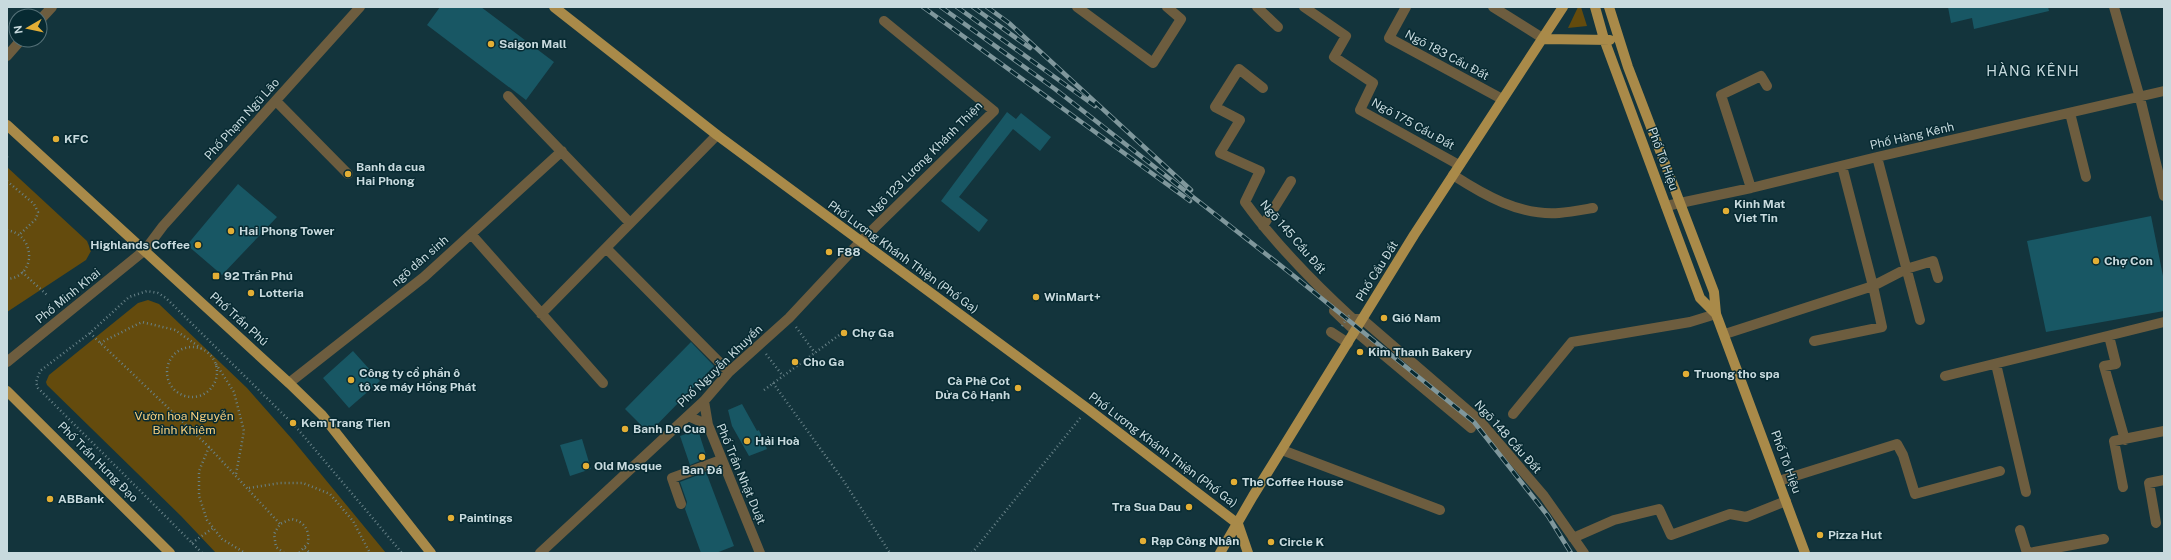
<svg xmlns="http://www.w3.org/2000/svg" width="2171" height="560" font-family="'Public Sans',sans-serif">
<rect width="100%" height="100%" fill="#13343c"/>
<path fill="#644b0d" d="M1578,7H1581L1587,26L1568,28Z
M7,167L87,241L91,251L86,260L7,312Z
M148,300L159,304L247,388L292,439L386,553H216L181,516L47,385L46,382L49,375L138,303Z"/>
<path fill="#185764" d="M440,7H481L554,62L526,100L427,25Z
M1948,7H2048L2049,11L1974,29L1972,18L1951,23Z
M1007,112L1016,119L1021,113L1051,137L1040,151L1013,129L959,197L988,220L979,232L941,201Z
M238,184L277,217L222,275L187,245Z
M2151,216L2164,281V311L2046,332L2027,241Z
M691,342L714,366L649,433L625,409Z
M353,351L380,381L349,408L323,378Z
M742,404L757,431L759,430L767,449L749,456L732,426L728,410Z
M698,430L707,458L690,465L680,436Z
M582,439L591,469L570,476L560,445Z
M706,472L734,546L716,553H701L685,509L687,502L680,482Z"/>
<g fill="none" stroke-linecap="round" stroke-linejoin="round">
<path stroke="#698389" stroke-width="2.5" stroke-dasharray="1 3" stroke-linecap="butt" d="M7,157L8,155
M7,181L34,204L38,212L36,219L19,235
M7,230C36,235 37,277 7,279
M22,272L47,295
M796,327L815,353
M90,333L209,447L280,524
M100,343L142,322L175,330L201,348
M167 372a25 25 0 1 1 50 0a25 25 0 1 1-50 0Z
M766,354L783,376
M216,364L234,392L244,431L236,474
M773,383L843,480L890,553
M764,390L842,333
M209,447L199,471V496L207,520L222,539L245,553
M249,488L280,483H303L330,494L353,521L370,553
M192,543L213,528
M305,548L310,553
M202,553L38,388L36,382L40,371L90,333L129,297L147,291L158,293L166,298L296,427L402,553
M284,553L276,547L274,534L280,524L291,519C304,521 310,530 308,543L299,553
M972,553L1081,417"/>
<path stroke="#6d5d3f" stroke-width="10" d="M1077,7L1153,63L1181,19L1167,7
M1257,7L1278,27
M1304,7L1346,36L1334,57L1373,83L1360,110L1459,165
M1406,7L1389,38L1502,99
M1493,7L1544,39
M2114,7L2140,98L2164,196
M40,20L52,7
M7,56L21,40
M1263,88L1239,69L1215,107L1240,120L1220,153L1260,171L1245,202C1276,245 1314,283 1353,319H1362L1479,420L1544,496L1584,553
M508,96L630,223
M276,101L348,174
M2070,113L2086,177
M1877,157L1920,320
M1453,175C1484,195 1520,216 1559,213C1570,212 1581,210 1593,208
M1751,188L1721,95L1761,76L1767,86
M1666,206L1751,188L1877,157L2164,91
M1263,226L1291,181
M471,234L603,383
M606,248L729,372
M1334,311L1355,331L1471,428
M541,314L717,135
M1331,332L1348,343
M1725,334L1873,286L1842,166
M2109,336L2116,364L2104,366L2125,440
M1814,341L1882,327L1873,286L1906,269L1933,261L1938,278
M7,362L145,250L163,226L360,7
M1996,364L2026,492
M1945,376L2164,322
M289,383L424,277L562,151
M704,401L708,425
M1513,414L1572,342L1690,322L1716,314
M688,416L708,425L760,553
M1282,450L1440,510
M1779,481L1897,444L1903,455L1915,494L2000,471
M2123,487L2114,441L2164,431
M681,504L672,478L721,460
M2156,523L2149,483L2164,480
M2020,530L2027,553
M1573,538L1614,520L1659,509L1671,535L1730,514L1746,517L1786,501
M540,553L704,401L729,372L789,318L860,242L994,111L884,21
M2029,553L2104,539"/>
<path stroke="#a98a49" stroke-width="10" d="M554,7L717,135L1088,409L1238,524
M1595,7L1604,39L1700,298L1716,314
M1609,7L1628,67L1714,292L1716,314L1805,553
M1544,39L1610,40
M7,125L289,383L322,415L431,553
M7,391L170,553
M1238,524L1248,553
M1220,553L1253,496L1414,235L1563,7"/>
<g stroke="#7f979c" stroke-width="4.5">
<path id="rail" d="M923,7L1190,201
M941,7L1055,89L1294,276L1474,422L1548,516L1571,553
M957,7L1095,106
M973,7L1030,48
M987,7L1009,23L1191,190"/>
</g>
<use href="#rail" stroke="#072a32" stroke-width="3" stroke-dasharray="9" stroke-linecap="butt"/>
<path stroke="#698389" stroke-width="2.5" stroke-dasharray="1 3" stroke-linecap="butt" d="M1342,326L1350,314"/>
</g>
<g fill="#e3ae35" stroke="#072a32" stroke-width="1.5">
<circle cx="491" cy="44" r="4"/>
<circle cx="56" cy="139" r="4"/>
<circle cx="348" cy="174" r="4"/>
<circle cx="1726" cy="211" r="4"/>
<circle cx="231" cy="231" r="4"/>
<circle cx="198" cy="245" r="4"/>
<circle cx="829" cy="252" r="4"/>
<circle cx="2096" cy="261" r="4"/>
<rect x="212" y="272" width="8" height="8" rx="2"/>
<circle cx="251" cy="293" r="4"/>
<circle cx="1036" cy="297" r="4"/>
<circle cx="1384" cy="318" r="4"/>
<circle cx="844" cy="333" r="4"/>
<circle cx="1360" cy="352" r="4"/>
<circle cx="795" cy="362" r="4"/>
<circle cx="1686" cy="374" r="4"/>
<circle cx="351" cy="380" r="4"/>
<circle cx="1018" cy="388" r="4"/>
<circle cx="293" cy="423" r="4"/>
<circle cx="625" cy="429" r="4"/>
<circle cx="747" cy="441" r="4"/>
<circle cx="702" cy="457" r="4"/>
<circle cx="586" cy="466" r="4"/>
<circle cx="1234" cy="482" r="4"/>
<circle cx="50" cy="499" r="4"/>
<circle cx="1189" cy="507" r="4"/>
<circle cx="451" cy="518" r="4"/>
<circle cx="1820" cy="535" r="4"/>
<circle cx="1143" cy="541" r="4"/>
<circle cx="1271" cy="542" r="4"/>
</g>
<g text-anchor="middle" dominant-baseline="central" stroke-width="3" stroke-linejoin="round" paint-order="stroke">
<g font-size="12" font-weight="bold" fill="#c8dade" stroke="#072a32" text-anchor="start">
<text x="499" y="44">Saigon Mall</text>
<text x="64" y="139">KFC</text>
<text x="356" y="167">Banh da cua<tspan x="356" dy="14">Hai Phong</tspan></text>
<text x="1734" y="204">Kinh Mat<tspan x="1734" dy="14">Viet Tin</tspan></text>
<text x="239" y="231">Hai Phong Tower</text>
<text x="190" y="245" text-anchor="end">Highlands Coffee</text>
<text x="837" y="252">F88</text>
<text x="2104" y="261">Chợ Con</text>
<text x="224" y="276">92 Trần Phú</text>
<text x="259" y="293">Lotteria</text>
<text x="1044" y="297">WinMart+</text>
<text x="1392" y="318">Gió Nam</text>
<text x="852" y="333">Chợ Ga</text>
<text x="1368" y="352">Kim Thanh Bakery</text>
<text x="803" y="362">Cho Ga</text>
<text x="359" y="373">Công ty cổ phần ô<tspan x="359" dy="14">tô xe máy Hồng Phát</tspan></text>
<text x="1694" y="374">Truong tho spa</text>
<text x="1010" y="381" text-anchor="end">Cà Phê Cot<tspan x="1010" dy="14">Dửa Cô Hạnh</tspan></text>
<text x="301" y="423">Kem Trang Tien</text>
<text x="633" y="429">Banh Da Cua</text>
<text x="755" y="441">Hải Hoà</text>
<text x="594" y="466">Old Mosque</text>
<text x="702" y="470" text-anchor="middle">Ban Đá</text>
<text x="1242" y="482">The Coffee House</text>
<text x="58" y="499">ABBank</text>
<text x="1181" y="507" text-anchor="end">Tra Sua Dau</text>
<text x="459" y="518">Paintings</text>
<text x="1828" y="535">Pizza Hut</text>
<text x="1151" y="541">Rạp Công Nhân</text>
<text x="1279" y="542">Circle K</text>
</g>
<g font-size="12" fill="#c8dade" stroke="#072a32">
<text transform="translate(1447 55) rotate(28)">Ngõ 183 Cầu Đất</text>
<text transform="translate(242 119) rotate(-48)">Phố Phạm Ngũ Lão</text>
<text transform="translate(1413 124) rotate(29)">Ngõ 175 Cầu Đất</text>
<text transform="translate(1912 136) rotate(-13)">Phố Hàng Kênh</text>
<text transform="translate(925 159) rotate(-45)">Ngõ 123 Lương Khánh Thiện</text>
<text transform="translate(1663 159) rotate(70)">Phố Tô Hiệu</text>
<text transform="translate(1293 237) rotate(49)">Ngõ 145 Cầu Đất</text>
<text transform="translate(903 257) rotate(36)">Phố Lương Khánh Thiện (Phố Ga)</text>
<text transform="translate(420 261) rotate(-41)">ngõ dân sinh</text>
<text transform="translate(1377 271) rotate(-58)">Phố Cầu Đất</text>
<text transform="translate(68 296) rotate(-39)">Phố Minh Khai</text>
<text transform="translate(239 319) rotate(42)">Phố Trần Phú</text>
<text transform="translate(720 366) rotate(-44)">Phố Nguyễn Khuyến</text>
<text transform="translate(1508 437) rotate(48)">Ngõ 148 Cầu Đất</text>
<text transform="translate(1163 450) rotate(37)">Phố Lương Khánh Thiện (Phố Ga)</text>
<text transform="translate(98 462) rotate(45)">Phố Trần Hưng Đạo</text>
<text transform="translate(1786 462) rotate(70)">Phố Tô Hiệu</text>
<text transform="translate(741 474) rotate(67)">Phố Trần Nhật Duật</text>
</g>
<g font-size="12" fill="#f8cf7d" stroke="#072a32">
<text x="184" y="416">Vườn hoa Nguyễn<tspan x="184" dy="14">Bỉnh Khiêm</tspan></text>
</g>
<g font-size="14" letter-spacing="1" fill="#c8dade" stroke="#072a32">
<text x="2033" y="71">HÀNG KÊNH</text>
</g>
</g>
<rect width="2171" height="560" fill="none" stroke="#c8dade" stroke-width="16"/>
<g transform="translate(28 28) rotate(261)"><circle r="19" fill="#072a32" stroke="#547077"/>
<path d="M0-3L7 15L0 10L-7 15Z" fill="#e3ae35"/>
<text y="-6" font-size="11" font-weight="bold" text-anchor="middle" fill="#c8dade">N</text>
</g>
</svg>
